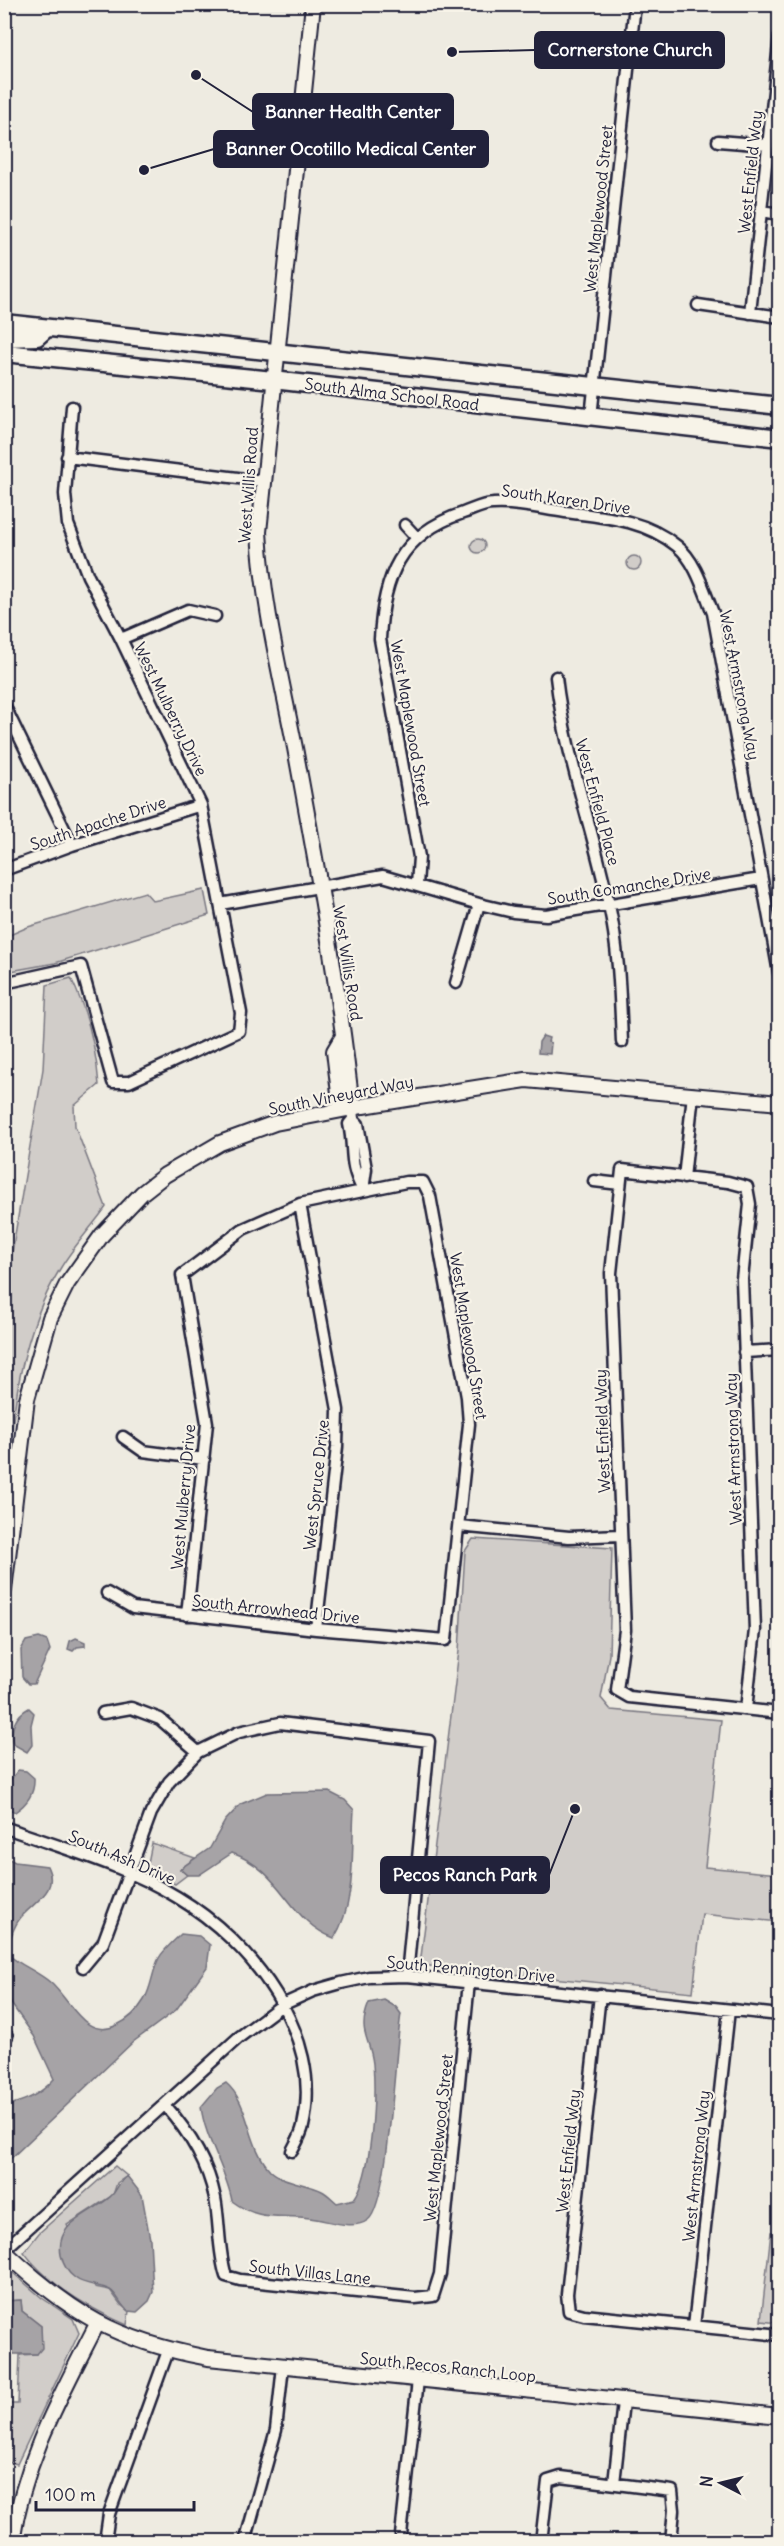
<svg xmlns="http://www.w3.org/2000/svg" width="784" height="2546" font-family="Delius,sans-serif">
<rect width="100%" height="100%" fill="#eeebe1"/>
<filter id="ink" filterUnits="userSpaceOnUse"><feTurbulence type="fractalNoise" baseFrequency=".0167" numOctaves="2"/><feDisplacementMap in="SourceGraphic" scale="12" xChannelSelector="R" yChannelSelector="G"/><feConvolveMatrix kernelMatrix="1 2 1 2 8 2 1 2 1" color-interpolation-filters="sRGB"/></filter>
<g filter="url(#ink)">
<path fill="#d1cdc9" stroke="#7a7882" stroke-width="1.5" d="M471 546a7 7 0 1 1 14 0a7 7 0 1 1-14 0Z
M627 563a7 7 0 1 1 14 0a7 7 0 1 1-14 0Z
M204,890L209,915L55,963L5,972V937L28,927L145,892L153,901Z
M71,978C87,1011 96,1048 99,1085L74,1106L75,1126L106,1207C91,1228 73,1247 60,1269C19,1336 13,1413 5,1489V1294L43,1069L47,985Z
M473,1539L612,1548L609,1655L601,1698L611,1710L721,1720L705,1867L779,1874V1922L702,1914L693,1992L420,1965L459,1651L465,1551Z
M152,1843L195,1858L180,1869L187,1875L175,1884L147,1868Z
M115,2166L127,2176L117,2183L113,2195L67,2225L95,2287L110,2290L121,2305L129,2311L127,2325C91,2309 48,2285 24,2252L39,2233Z
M771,2232L779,2233V2323L761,2321Z
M5,2266L42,2298L73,2319L79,2333L17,2464L5,2460L4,2395L7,2404H18L20,2355L37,2354L41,2326L22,2311L21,2300L5,2301Z"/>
<path fill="#a6a3a6" stroke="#716f7b" stroke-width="1.5" d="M543,1036L549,1038L548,1042L551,1043L550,1054L538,1053L539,1042Z
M39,1638L47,1641L50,1650L34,1684H28L22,1677L21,1650L26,1641Z
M76,1638L85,1642V1646L77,1647L73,1651L68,1649L70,1641Z
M29,1708L34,1713L31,1725L32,1745L27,1752L13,1744C9,1729 16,1715 29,1708Z
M18,1770L26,1771L34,1778C35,1793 27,1804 15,1812L5,1807V1787Z
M329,1792L345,1800L354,1810C351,1852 357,1902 334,1938C288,1921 283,1871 232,1853L199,1875H187L180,1869L210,1848L225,1821L241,1804L267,1793Z
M5,1857L15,1862L47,1866C59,1890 37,1900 23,1915C13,1925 10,1941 6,1953C21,1966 37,1971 51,1983C71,2001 85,2041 117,2025C128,2020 138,2010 144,2000C152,1987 152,1971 159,1958C164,1949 174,1941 181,1934L199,1936L210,1945L207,1967L176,2010L133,2042L5,2164V2106C25,2101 40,2095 54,2079L34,2036L5,1995Z
M384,2000L396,2007L401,2014C395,2047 389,2205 368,2220C353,2231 327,2220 310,2218C278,2214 260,2222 232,2201C226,2169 205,2139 201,2107L217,2088L226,2083C250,2103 247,2145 270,2170C283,2183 307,2183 322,2191C328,2194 332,2199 337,2203L354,2199C372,2175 376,2096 373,2064C370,2037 357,2032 369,2003Z
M127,2176L142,2195L150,2239L153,2292L149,2301L137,2312L128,2311C121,2306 117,2294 110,2290C99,2284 85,2286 75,2278C68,2273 63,2264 61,2255C55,2222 90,2215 110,2197C118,2190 117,2183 127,2176Z
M21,2300L22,2311L41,2326L42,2348L37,2354H7L5,2301Z"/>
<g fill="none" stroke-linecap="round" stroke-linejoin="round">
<g stroke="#22223b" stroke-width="15">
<path id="minor" d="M718,141L768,145
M761,211L780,214
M698,305L780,317
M750,313L780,35
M591,417L635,4
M67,457L263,481
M405,525L417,538
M121,639L188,610L215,616
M556,677C565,755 593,828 609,905C619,950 620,996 622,1042
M4,705L72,845
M4,870L72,845L201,805
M417,885L419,857L380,639C383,577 400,534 463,513C472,510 483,504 493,504C516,502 542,509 565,512C605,517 644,519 677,546C696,561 704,591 713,613L780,978
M220,904L383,876L479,904L513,912L546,915L761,879
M4,983L81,966L113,1082H129L239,1031L241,1013L201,805L121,639L88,576L68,524L65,494L72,407
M456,983L479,904
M352,1108L353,1119L349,1124C355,1151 348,1163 363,1190
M353,1119L358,1124L366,1169L363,1190
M684,1178L693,1094
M594,1181L620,1184
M300,1204L338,1410L337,1447L316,1629
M744,1352L780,1350
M123,1437L143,1451L204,1459
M459,1526L569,1537L621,1535
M107,1593L133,1608L316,1629L446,1640L469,1424L467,1397L430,1196L423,1182H406L300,1204L243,1229L182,1275L207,1423L187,1615
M746,1709L755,1630L742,1279L750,1204L747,1187L728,1182L622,1170L611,1273L625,1630L617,1690L629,1697L780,1713
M103,1713L131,1708L160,1719L198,1752
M4,1827C61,1848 125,1865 177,1897C252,1942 324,2034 303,2126C301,2135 296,2143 292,2151
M83,1967L103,1943L151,1813L169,1782L198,1752L239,1732L280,1723L429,1741L407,1976
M600,1995L567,2294L569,2311L584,2315L780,2335
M4,2037L7,2036
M165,2105C188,2131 208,2163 215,2198C220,2224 218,2251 226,2276L240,2280L415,2298L433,2296L440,2274L469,1982
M4,2250L238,2038L282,2005L313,1991L341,1983L369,1977L407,1976L780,2015
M694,2326L729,2010
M614,2483L623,2402
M401,2535L418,2380
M105,2542L109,2514L168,2351
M245,2542L276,2430L283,2366
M541,2542L548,2481L561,2477L672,2491L674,2510L671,2542"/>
</g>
<g stroke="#22223b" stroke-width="18">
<path id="tertiary" d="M313,4L259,532C263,605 281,676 295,748C317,867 339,987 352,1108
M341,1110L334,1051L343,1036
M4,1590L27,1399L50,1318L67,1284L102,1235L142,1193L165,1175L220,1143L275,1123L363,1106L526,1080L780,1103
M4,2251C73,2315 115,2340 208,2358L780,2416
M12,2542C24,2460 60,2397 97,2324"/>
</g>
<g stroke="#22223b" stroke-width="21">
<path id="secondary" d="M4,323L780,406
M4,338L37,337L47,328
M4,353L273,380L780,438"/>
</g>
<use href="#minor" stroke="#f7f3e8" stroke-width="10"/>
<use href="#tertiary" stroke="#f7f3e8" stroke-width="14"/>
<use href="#secondary" stroke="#f7f3e8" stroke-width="16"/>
</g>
</g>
<g text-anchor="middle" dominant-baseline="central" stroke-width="4.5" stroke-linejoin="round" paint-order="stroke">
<g font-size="16" fill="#22223b" stroke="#f7f3e8">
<text transform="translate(750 172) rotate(-84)">West Enfield Way</text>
<text transform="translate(598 209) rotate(-84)">West Maplewood Street</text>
<text transform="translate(392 394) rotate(7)">South Alma School Road</text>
<text transform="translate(248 485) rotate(-86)">West Willis Road</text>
<text transform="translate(566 499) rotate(8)">South Karen Drive</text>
<text transform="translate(740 685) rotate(79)">West Armstrong Way</text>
<text transform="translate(171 709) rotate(64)">West Mulberry Drive</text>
<text transform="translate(411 723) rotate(80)">West Maplewood Street</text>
<text transform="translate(598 802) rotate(75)">West Enfield Place</text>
<text transform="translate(98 823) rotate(-18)">South Apache Drive</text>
<text transform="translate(629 886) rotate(-9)">South Comanche Drive</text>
<text transform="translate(348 963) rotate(81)">West Willis Road</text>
<text transform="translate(341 1095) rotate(-11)">South Vineyard Way</text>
<text transform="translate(469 1336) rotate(81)">West Maplewood Street</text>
<text transform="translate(602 1431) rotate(-92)">West Enfield Way</text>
<text transform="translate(733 1449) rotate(-92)">West Armstrong Way</text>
<text transform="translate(316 1485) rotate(-84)">West Spruce Drive</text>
<text transform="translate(183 1497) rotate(-85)">West Mulberry Drive</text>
<text transform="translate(276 1609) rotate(6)">South Arrowhead Drive</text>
<text transform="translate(122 1857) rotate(23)">South Ash Drive</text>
<text transform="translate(471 1969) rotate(5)">South Pennington Drive</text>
<text transform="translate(438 2138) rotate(-84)">West Maplewood Street</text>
<text transform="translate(568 2151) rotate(-84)">West Enfield Way</text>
<text transform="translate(696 2166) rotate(-84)">West Armstrong Way</text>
<text transform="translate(310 2272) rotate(6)">South Villas Lane</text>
<text transform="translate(448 2367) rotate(6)">South Pecos Ranch Loop</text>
</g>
</g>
<path fill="none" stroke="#22223b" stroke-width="2" d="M452 52L535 50M196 75L253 112M144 170L214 149M575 1809L549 1875"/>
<g fill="#22223b" stroke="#f7f3e8" stroke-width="2">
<circle cx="452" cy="52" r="6"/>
<circle cx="196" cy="75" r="6"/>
<circle cx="144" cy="170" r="6"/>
<circle cx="575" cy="1809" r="6"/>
</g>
<g fill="#22223b" stroke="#22223b" stroke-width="2">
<rect x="535" y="32" width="189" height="36" rx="6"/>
<rect x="253" y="94" width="200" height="36" rx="6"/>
<rect x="214" y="131" width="274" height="36" rx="6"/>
<rect x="381" y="1857" width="168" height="36" rx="6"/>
</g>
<g font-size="18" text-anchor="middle" font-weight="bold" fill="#fff">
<text x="630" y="56">Cornerstone Church</text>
<text x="353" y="118">Banner Health Center</text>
<text x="351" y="155">Banner Ocotillo Medical Center</text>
<text x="465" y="1881">Pecos Ranch Park</text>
</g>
<rect width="784" height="2546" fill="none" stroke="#f7f3e8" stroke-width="24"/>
<rect x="12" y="12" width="760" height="2522" fill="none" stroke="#22223b" stroke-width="2" filter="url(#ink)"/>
<g transform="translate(721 2483) rotate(277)" stroke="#f7f3e8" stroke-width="4.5" paint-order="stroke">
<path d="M0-4.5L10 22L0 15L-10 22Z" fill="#22223b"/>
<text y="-9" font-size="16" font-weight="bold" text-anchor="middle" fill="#22223b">N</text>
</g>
<path d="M36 2501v9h158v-9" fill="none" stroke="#22223b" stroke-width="3"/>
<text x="45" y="2501" font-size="18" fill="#22223b" stroke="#f7f3e8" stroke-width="4.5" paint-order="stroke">100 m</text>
</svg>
